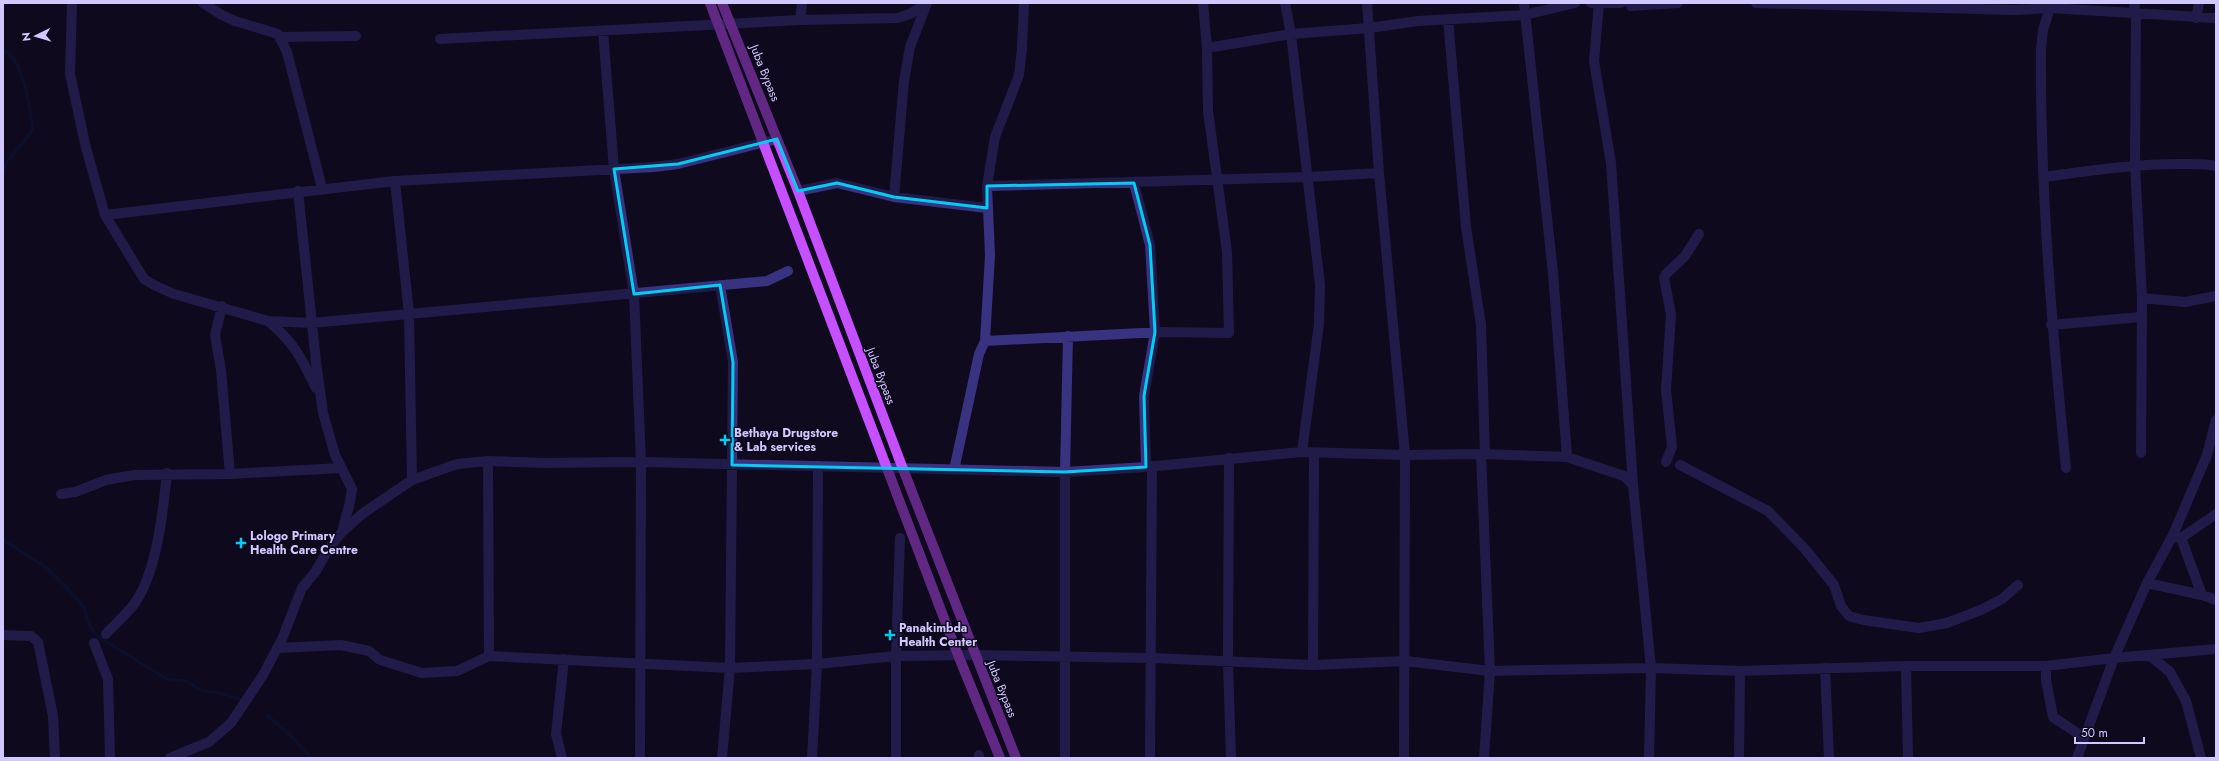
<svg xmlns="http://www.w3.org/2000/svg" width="2219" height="761" font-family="Jost,sans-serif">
<rect width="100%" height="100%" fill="#0f0a1e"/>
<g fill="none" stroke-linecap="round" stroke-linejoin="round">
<path stroke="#05173c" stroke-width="3" d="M3,50C24,59 30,109 33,130L6,163L3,174
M3,540L47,568L65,586L83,606L90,626L97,636L167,679L186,681L202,691L219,693L240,699
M268,716L290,735L311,758"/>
<path stroke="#393281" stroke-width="10" d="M72,3L70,74L86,148L105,215L144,279L156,286L174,294L268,321L311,323L767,281L788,271
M203,3L222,15L235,21L278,34L287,52L322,188
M1285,3L1291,34L1320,285L1319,324L1302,452
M1367,3L1379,173L1405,455L1404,758
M1524,3L1553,273L1567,457
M1591,3H1621
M1599,3L1594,61L1611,163L1633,485
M1630,3L1631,6L1678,3
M1756,3L2014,10L2050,8L2216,18
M2134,3L2136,15L2135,165L2142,298L2141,453
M2050,8L2043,30L2041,49C2040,189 2052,329 2066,468
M2196,18L2199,3
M1448,19L1466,227L1481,325L1485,454
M800,20L802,3
M603,31L614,169L634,294L641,462L640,758
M281,37L356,36
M440,39L800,20L897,18L910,14L926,4
M1207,48L1291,34L1369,28L1418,21L1525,15L1575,3
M2044,177C2089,171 2133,164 2179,164C2192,164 2203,163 2216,166
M395,181L409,314L412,480
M1134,183L1150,245L1155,332L1144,396L1146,467
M987,186L1308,177L1379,173
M298,191L316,362L323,413L335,455L352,489L350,502L342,532
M798,191L837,183L894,197L987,208
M894,197L904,81L910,47L927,3
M105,215L395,181L654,167L678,164L777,139
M720,285L733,362L730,668L722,758
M2142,298L2185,302L2216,296
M222,306L215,335L221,370L230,474
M268,321C294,342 302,359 316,388
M2051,325L2141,317
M985,341L1160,332L1229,333L1227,252L1208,111L1207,48L1203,3
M1481,454L1490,671L1484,758
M1229,458L1228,662L1231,758
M488,461L489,656
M1666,462L1672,447L1666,390L1671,314L1664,278L1666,274L1685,256L1699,234
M1680,465L1768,511L1805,549L1834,585L1841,606L1849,616L1863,620L1919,628L1947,623L1983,609L2002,599L2018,585
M954,470L979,354L985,341L990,255L987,186L995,137L1019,75L1022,48L1024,3
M61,494L75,492L106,480L134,475L230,474L341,468
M2175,536L2181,538L2216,514
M2181,538L2202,595
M2147,583L2202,595L2216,600
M106,634C115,624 127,614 135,603C157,571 163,512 167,473
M3,635L31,636L38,642L53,716L55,758
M94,643L108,679L110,758
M277,648L341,645L369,651L380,660L422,673L457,671L489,656L730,668L817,664L896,656L974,655L1152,658L1313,665L1405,661L1490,671L1651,668L1740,671L1906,666H2046L2114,658L2216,649
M2149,655L2170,672L2186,701L2201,758
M1313,665L1314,453
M1906,666L1908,758
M2046,666V680L2053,717L2083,737
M1825,668L1829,758
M170,758L209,742L231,723L263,675L282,639L302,588L316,571L327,551L342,532L362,514L412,480L457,464L488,461L544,463L641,462L1065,472L1146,467L1302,452L1405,455L1481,454L1567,457L1624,476L1633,485L1651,668L1649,758
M562,758L556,734L564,659
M812,758L817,664L818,466
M896,758V656L900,538
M979,758V755
M1065,758V472L1068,336
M1150,758L1152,466
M1739,758L1740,671
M2077,758L2114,658L2147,583L2173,535L2207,455L2216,420"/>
<path stroke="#c64fff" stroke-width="10" d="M710,3L958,655L1000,758
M722,3L798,191L903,469L1016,758"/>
</g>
<path d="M0 0H2219V761H0ZM777,139L798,191L837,183L894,197L987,208V186L1134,183L1150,245L1155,332L1144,396L1146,467L1065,472L732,465L733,362L720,285L634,294L614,169L678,164Z" fill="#0f0a1e" fill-opacity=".55" fill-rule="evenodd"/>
<path fill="none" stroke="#00cff3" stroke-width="3" stroke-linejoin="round" d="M777,139L798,191L837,183L894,197L987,208V186L1134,183L1150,245L1155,332L1144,396L1146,467L1065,472L732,465L733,362L720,285L634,294L614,169L678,164Z"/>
<g fill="#00cff3" stroke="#0f0a1e" stroke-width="1.5">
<path d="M723 434h4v4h4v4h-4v4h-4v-4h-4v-4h4z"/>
<path d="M239 537h4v4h4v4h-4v4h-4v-4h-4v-4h4z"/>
<path d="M888 629h4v4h4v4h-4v4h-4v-4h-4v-4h4z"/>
</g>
<g text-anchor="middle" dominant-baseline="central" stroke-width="3" stroke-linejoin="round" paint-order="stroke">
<g font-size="12" fill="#d1c8ff" stroke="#0f0a1e">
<text transform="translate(765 73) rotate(68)">Juba Bypass</text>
<text transform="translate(881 376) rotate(69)">Juba Bypass</text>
<text transform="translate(1002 689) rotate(68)">Juba Bypass</text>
</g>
<g font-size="12" font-weight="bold" fill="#d1c8ff" stroke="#0f0a1e" text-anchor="start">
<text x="734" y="433">Bethaya Drugstore<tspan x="734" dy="14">&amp; Lab services</tspan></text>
<text x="250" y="536">Lologo Primary<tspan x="250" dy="14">Health Care Centre</tspan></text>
<text x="899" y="628">Panakimbda<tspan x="899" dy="14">Health Center</tspan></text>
</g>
</g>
<rect width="2219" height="761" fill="none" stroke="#d1c8ff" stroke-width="8"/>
<g transform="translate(36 36) rotate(265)" stroke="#0f0a1e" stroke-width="3" paint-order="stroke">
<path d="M0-3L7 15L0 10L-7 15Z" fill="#d1c8ff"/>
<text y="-6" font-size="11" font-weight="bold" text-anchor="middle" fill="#d1c8ff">N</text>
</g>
<path d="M2075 737v6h69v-6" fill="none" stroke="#d1c8ff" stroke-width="2"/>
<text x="2081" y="737" font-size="12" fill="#d1c8ff" stroke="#0f0a1e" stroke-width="3" paint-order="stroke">50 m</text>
</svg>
